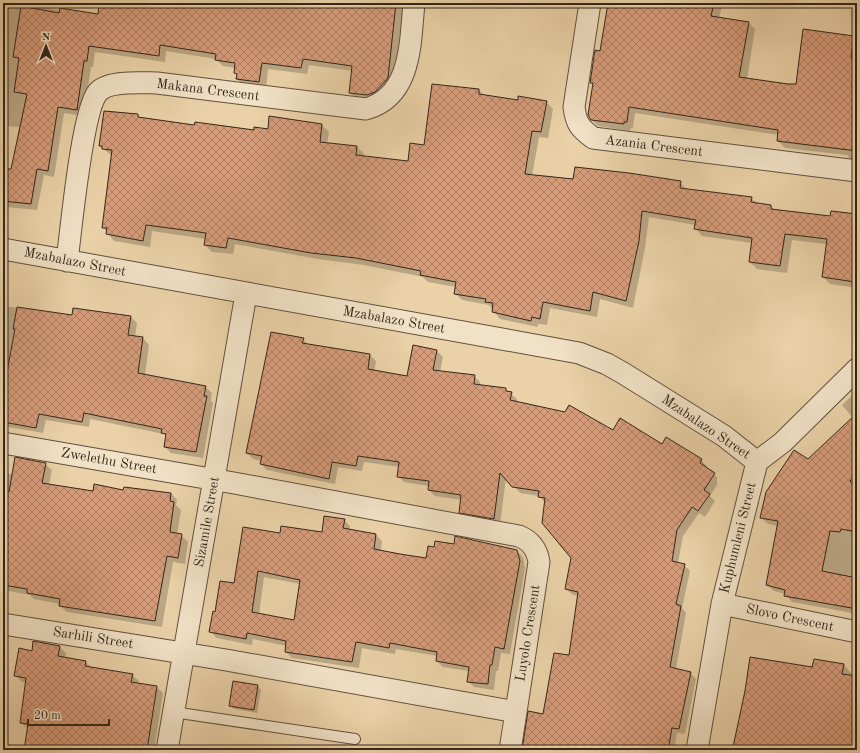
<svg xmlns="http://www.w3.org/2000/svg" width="860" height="753" font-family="'Old Standard TT',serif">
<defs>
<pattern id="building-cross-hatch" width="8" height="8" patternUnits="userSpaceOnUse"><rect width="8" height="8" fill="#d79c7a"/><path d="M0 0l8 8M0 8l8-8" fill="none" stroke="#af7f63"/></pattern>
</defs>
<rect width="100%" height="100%" fill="#ead1a7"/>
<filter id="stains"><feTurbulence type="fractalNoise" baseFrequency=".005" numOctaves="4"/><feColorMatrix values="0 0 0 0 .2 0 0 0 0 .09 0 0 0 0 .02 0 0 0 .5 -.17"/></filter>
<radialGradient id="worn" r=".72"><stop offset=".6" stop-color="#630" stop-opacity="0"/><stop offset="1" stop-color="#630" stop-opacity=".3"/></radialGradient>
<path fill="#0003" fill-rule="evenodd" d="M3,3H48L47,8L99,15L100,3H398L403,7L394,85L381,98L357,100L350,93L353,71L309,65L307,74L268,69L266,88L244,86L237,79L236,68L223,66L216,59L166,51L165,62L95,52L93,67H91L84,116L64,113L54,177L44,175L37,210L6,207L5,211L3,210V169L12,170L19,127L3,126Z
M609,3H718L722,7L719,18L748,22L755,29L747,79L797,85L804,30L857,37V160H851L847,155L785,148L778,141L779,135L635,113L633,128H631L630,131L598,126L591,119L593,85L591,82L601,52Z
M479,90L485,96L518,101L546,102L553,109L548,138L539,137L532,176L574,181L680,182L687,190L751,198L758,204L771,206L775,210L831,217L857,216V288L830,284L823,277L827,244L792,240L787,273L757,269L750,262L752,243L702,236L696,229V225L649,217L645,248L633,308L600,299L597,317L550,308L547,325L538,324V327L500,319L489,305L462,300L455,293L456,287L428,282L423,277L364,265L318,259L235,244L233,254L212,252L205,245L206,239L152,231L150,247L114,241L103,227L112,156L100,146L138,115L141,119L195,127L255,131L322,125L329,132L327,144L357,147L364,154L363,157L408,162Z
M3,301L4,306L73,316L131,317L137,323L135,337L143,338L149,345L145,375L205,387L212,393L211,401L213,403L203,458L171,453L165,447L167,437L164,434L90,419L89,427L46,420L43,433L3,426Z
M303,339L309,346L370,355L376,361L374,372L408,378L414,346L437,351L443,357L440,372L474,376L480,382V386L505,389L517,399V403L662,446L701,460L707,466L706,468L717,477V485L710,496L715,501L705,517L699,513L683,536L678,563L684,565L690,571L682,608L686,613L676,669L690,673L696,679L685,734L677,733L674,750H523L544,715L570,656L579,596L573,595L566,589L572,557L546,504L539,496L520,493L506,478L500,525L466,518L460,512L462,500L435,496L429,490V486L404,482L398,476L400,467L364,462L362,471L338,467L335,484L267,470L261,464L262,461L253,459L247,453Z
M857,391V616L852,613L792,602L785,594L774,591L767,585L778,526L768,524L761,517L808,460L853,418L842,405Z
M45,464L52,470L49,485L94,492L171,493L177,500L176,505L181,510L177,535H181L188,542L185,564L173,562L162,627L67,612L60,606V604L34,599L30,595L3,590V473L13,474Z
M344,520L350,526V530L376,535L382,541L381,551L427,559L517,551L523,557L525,568L510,654L501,653L498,671H496L494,690L474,687L468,681L469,671L443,667L437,661L438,656L396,649L395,654L362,648L359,668L292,658L286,652L287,646L253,639L252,645L217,638L211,632L216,613L235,584L281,534L323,533ZM264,577L300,584L294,622L259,615Z
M60,647L66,653L65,658L86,662L92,668L132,675L139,681L138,684L157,687L163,693L154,750H25L28,729L21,723L27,683L22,682L15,675L32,652Z
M844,665L851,673V675L857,676V750H737L734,747L813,668Z
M258,686L261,690L257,713L234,709L230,706Z
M453,747L472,750H453Z"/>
<path fill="url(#building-cross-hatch)" stroke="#33261a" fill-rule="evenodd" d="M99,3H396L388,78L375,92L367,95L349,93L352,66L303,59L301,68L262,63L259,82L236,79L237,74L234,73L235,63L215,60L216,54L160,45L159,56L89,46L87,61H84L77,110L58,107L48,171L37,169L31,204L3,201V174L7,175L8,169H11L27,94L14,92L19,58L13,57L21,6L59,13L60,8L98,14Z
M608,3H714L711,16L749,22L739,77L788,84H796L803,29L854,36L851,58L855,59L852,88L857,89V151L777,141L778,130L629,107L627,122H624V124L591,120L588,115L593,83H590L595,50L600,51Z
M432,84L479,89V94L518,100V96L547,101L541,132L532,131L525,174L573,179L575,167L629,173L681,181L680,188L752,197L751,202L771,205V209L830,216L831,211L857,214V264L855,282L822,277L827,239L785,234L780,266L749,262L752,238L694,229L696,220L642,211L639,241L626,301L593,292L590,311L543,302L540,319L532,317L531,321L492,312L493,303L485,302L486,299L454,294L456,282L420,275L421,271L356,258L311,253L228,238L226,248L204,245L206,233L146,225L143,241L106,234L107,228H102L112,150L102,149V146H99L104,111L138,114V117L194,125L195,122L254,130V127L268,129L269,116L322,124L320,142L357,146L356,155L408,161L410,143L424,145Z
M17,307L72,315L73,308L131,316L128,335L143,337L138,373L206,386L204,396H207L196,452L164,447L166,434L161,433L162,429L84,413L82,422L39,414L36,428L3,422V376L6,377L15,329H13Z
M271,332L304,338L302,343L370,354L368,369L407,376L413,345L437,350L433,370L475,375L474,384L506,388V391L512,392L510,400L565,412L569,405L613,430L620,418L662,444L666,437L702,459L700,463L715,473L704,490L710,494L698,511L692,507L677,530L672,561L685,564L676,604L681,606L670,667L691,672L679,729L672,728L668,750H522L528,711L543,714L554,653L569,655L578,592L565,589L571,558L542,523L545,498L538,497L539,491L512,487L500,473L494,519L459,513L461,495L428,490L429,481L397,477L399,462L358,456L356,466L332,462L329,479L260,464L262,456L246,453Z
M857,413V473L850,481L857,488V532L841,529L840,532L830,531L822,571L857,578V609L784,596L785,590L766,585L778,521L760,518L766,492L794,450L808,459Z
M15,457L46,463L42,483L93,491L94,484L123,490L124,487L171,493L170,501L174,502L170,532L182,534L178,558L167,556L155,621L59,606L60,599L27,593V589L3,585V491L9,492Z
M324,516L345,519L343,528L376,534L374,549L400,554L426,558L428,546L434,547L435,541L454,544L455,536L517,550L520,561L504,649L495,647L492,665H490L488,684L467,682L469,667L436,661L437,652L390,643L389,648L356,642L352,662L285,652L286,641L247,633L246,639L209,632L213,611L215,612L220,581L234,583L243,527L280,533L281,526L322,532ZM258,571L300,580L294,620L252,612Z
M33,641L60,646L58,656L86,661L85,666L133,674L131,682L157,686L147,750H24L28,724L20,723L26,678L14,676L19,648L32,651Z
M750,657L812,667L814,659L844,664L842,674L857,676L853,705L857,706V750H746L733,747L745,691Z
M233,681L258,685L254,710L229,706Z"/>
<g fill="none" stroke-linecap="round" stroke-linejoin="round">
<g stroke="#61513d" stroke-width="12">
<path id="lane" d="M173,712L355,739"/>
</g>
<g stroke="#61513d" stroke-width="23">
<path id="street" d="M590,3L574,107C576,124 580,128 593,138L857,171
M3,249L579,353L607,364L623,373L724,436L757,462
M67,261C71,231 82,110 98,92C109,80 143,83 157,83L366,109C412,96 410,43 414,3
M3,443L234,483L519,536C531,541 537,549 539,562L516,712L226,660L3,624
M722,604L857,632
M167,750L246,294
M510,750L516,712
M697,750L722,604L757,462L783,442L857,369"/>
</g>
<use href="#lane" stroke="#f1e1c6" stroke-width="10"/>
<use href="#street" stroke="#f1e1c6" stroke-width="21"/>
</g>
<g text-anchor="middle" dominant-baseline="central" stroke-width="3" stroke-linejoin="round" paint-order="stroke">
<g font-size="14" fill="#33261a" stroke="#f1e1c6">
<text transform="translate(208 90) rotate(7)">Makana Crescent</text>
<text transform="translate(654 146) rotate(7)">Azania Crescent</text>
<text transform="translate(75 262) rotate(11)">Mzabalazo Street</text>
<text transform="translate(394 320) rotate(10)">Mzabalazo Street</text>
<text transform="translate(706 427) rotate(34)">Mzabalazo Street</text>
<text transform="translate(109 461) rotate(10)">Zwelethu Street</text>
<text transform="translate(207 522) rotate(-80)">Sizamile Street</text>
<text transform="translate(738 538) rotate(-76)">Kuphumleni Street</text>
<text transform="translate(790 618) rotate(12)">Slovo Crescent</text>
<text transform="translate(528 633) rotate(-81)">Luyolo Crescent</text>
<text transform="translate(93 638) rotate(9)">Sarhili Street</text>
</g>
</g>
<rect width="860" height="753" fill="none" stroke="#ead1a7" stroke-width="16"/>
<rect x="4" y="4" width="852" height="745" fill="none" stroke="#33261a" stroke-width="2"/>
<rect x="8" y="8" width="844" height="737" fill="none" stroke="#33261a"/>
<g transform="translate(46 46)" stroke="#f1e1c6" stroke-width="3" paint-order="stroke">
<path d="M0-3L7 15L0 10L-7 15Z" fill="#33261a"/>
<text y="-6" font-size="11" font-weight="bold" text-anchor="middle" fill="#33261a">N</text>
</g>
<path d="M28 719v6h81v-6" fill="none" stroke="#33261a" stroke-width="2"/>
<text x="34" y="719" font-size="12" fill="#33261a" stroke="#f1e1c6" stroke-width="3" paint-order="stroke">20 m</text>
<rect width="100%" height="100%" filter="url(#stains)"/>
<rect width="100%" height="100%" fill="url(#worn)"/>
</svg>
